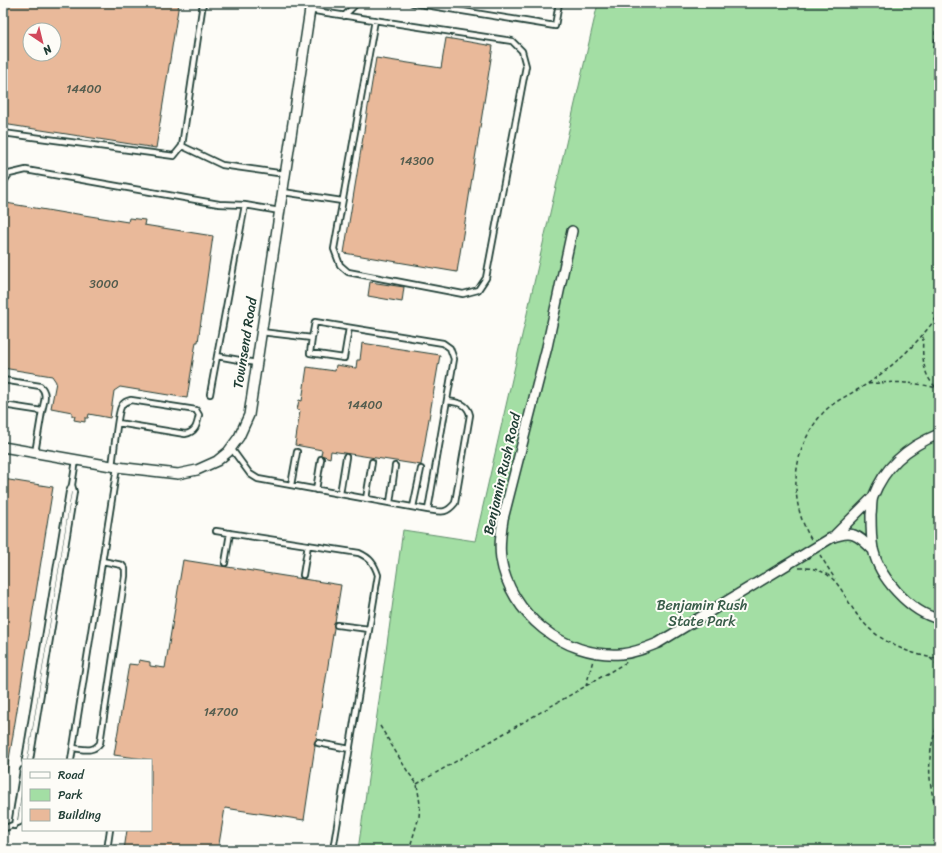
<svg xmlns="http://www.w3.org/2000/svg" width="942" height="853" font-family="Sriracha,sans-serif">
<rect width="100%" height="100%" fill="#fdfcf7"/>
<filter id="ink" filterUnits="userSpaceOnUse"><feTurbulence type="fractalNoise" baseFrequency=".025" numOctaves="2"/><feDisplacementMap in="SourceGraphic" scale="8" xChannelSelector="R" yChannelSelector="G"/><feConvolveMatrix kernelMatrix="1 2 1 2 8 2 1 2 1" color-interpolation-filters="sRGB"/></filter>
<g filter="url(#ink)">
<path fill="#a3dea4" stroke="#618e6c" d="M598,3H939V850H358L403,530L475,541Z"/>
<path fill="#e9b99a" stroke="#1f3d34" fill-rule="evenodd" d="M3,3H179L156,148L3,124ZM30,30H54V54H30Z
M446,38L493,46L457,272L344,253L376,58L441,68Z
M6,203L70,214L71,213L128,222L129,218L145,220L144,225L213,236L198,342H196L187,398L120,387L114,391L110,418L89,414L88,418H85V422L74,420L75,416H72V412L51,408L56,382L52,376L3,368V225Z
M370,282L404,287L402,302L368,296Z
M362,343L440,355L421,465L331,451L330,458L321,455L322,450L295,445L300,411L297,410L299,400L302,401L307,367L335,371L336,365L356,368L357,360H360Z
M3,479L53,487L7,772H3Z
M183,560L341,585L316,740L314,743L315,746L304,820L225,808L218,850H124L127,830H151V760L114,755L129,664L138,665L139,660L150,662V666L165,668Z"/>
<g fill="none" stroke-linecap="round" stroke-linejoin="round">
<g stroke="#1f3d34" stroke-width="8">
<path id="lane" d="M413,3L555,26L559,3
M310,10L321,12L512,41L522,51L526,66L486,278L478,290L463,294L348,272L340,265L334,249L375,20
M344,16L357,3
M3,133L174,156L182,146L203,3
M182,146L222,165L285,174
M3,183L9,174L26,170L219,204L245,205L280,211
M283,192L342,201
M312,338L310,353L344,358L349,328
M217,356L256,363
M3,380L40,386C48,393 44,401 42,411
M210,394L245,205
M3,405L42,411L35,453
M231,448L250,474L258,479L428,510L454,359L450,348L443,343L315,322L312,338L261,332
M112,466C114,454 117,415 121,407C123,402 127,401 131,400L196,410L199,415C197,425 196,432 185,434L118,423
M291,485L297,452
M316,490L321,459
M340,494L346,457
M366,499L372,462
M390,503L395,466
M413,507L421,469
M428,510C442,512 446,514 455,503L470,415C467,403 459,403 447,401
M216,531L359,553C370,558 374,563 378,575L333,850
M225,563L230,533
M303,575L308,545
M337,625L369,629
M318,743L350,749
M73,748C83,749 93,753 100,743L125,576V569L122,565L102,561
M25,760L69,492L72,485
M30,760L74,492L72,485L76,460
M71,760L117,467
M14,826L23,770
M3,829L20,822L23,801
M107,850L110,830"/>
</g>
<g stroke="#1f3d34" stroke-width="12">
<path id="street" d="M572,231L547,347L503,519C501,532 499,545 501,559C510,614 564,658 621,654C634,653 646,648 658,643L831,538C852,530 857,534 873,550
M939,434C909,446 885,465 873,497C871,502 872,510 871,515C871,526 871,538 873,549C879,578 910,612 939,619
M3,447L117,467L178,474L197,470L217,461L228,452L239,437L249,415L311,3
M835,535L872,498"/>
</g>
<path stroke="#1f3d34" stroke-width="1.5" stroke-dasharray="4 3" stroke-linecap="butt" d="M937,3L934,53L939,85
M923,337C922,354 922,379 939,389
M868,384C892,381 913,382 937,388
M811,539C788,500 791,450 822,414C833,401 852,394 867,384C895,365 919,342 939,314
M820,555L835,579
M799,568C840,566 841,598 863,622C881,643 912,655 939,659
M930,658L939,666
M586,686L593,660
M939,722C926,751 927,787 939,816
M380,726L408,772L417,784L420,804L419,817L409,850
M417,784L627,662"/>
<use href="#lane" stroke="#fdfcf7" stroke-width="4.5"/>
<use href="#street" stroke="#fdfcf7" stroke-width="9"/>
</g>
</g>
<g text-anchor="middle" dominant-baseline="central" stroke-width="4" stroke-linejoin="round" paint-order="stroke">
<g font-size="12" fill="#525c4e">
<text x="84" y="89">14400</text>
<text x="417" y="161">14300</text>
<text x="104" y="284">3000</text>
<text x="365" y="405">14400</text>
<text x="221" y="712">14700</text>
</g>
<g font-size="14" fill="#1f3d34" stroke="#fdfcf7">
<text transform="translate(245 343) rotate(-81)">Townsend Road</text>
<text transform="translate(502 474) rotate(-77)">Benjamin Rush Road</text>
</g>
<g font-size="14" fill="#395d4a" stroke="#fdfcf7">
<text x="702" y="605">Benjamin Rush<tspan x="702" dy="16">State Park</tspan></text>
</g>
</g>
<rect width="942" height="853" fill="none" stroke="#fdfcf7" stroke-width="16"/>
<rect x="8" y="8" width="926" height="837" fill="none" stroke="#1f3d34" stroke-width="1.5" filter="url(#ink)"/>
<rect x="22" y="759" width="130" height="72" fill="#fdfcf7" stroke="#a4b0a9"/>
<rect x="30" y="772" width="20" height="6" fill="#fdfcf7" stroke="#a4b0a9"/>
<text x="58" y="779" font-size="12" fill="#1f3d34">Road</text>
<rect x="30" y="789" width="20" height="12" fill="#a3dea4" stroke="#a4b0a9"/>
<text x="58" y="799" font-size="12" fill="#1f3d34">Park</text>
<rect x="30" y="809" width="20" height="12" fill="#e9b99a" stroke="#a4b0a9"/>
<text x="58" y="819" font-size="12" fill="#1f3d34">Building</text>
<g transform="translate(42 42) rotate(145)"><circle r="19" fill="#fdfcf7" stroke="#a4b0a9"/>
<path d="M0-3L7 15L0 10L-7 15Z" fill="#d1495b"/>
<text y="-6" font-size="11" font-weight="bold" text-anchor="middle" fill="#1f3d34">N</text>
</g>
</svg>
